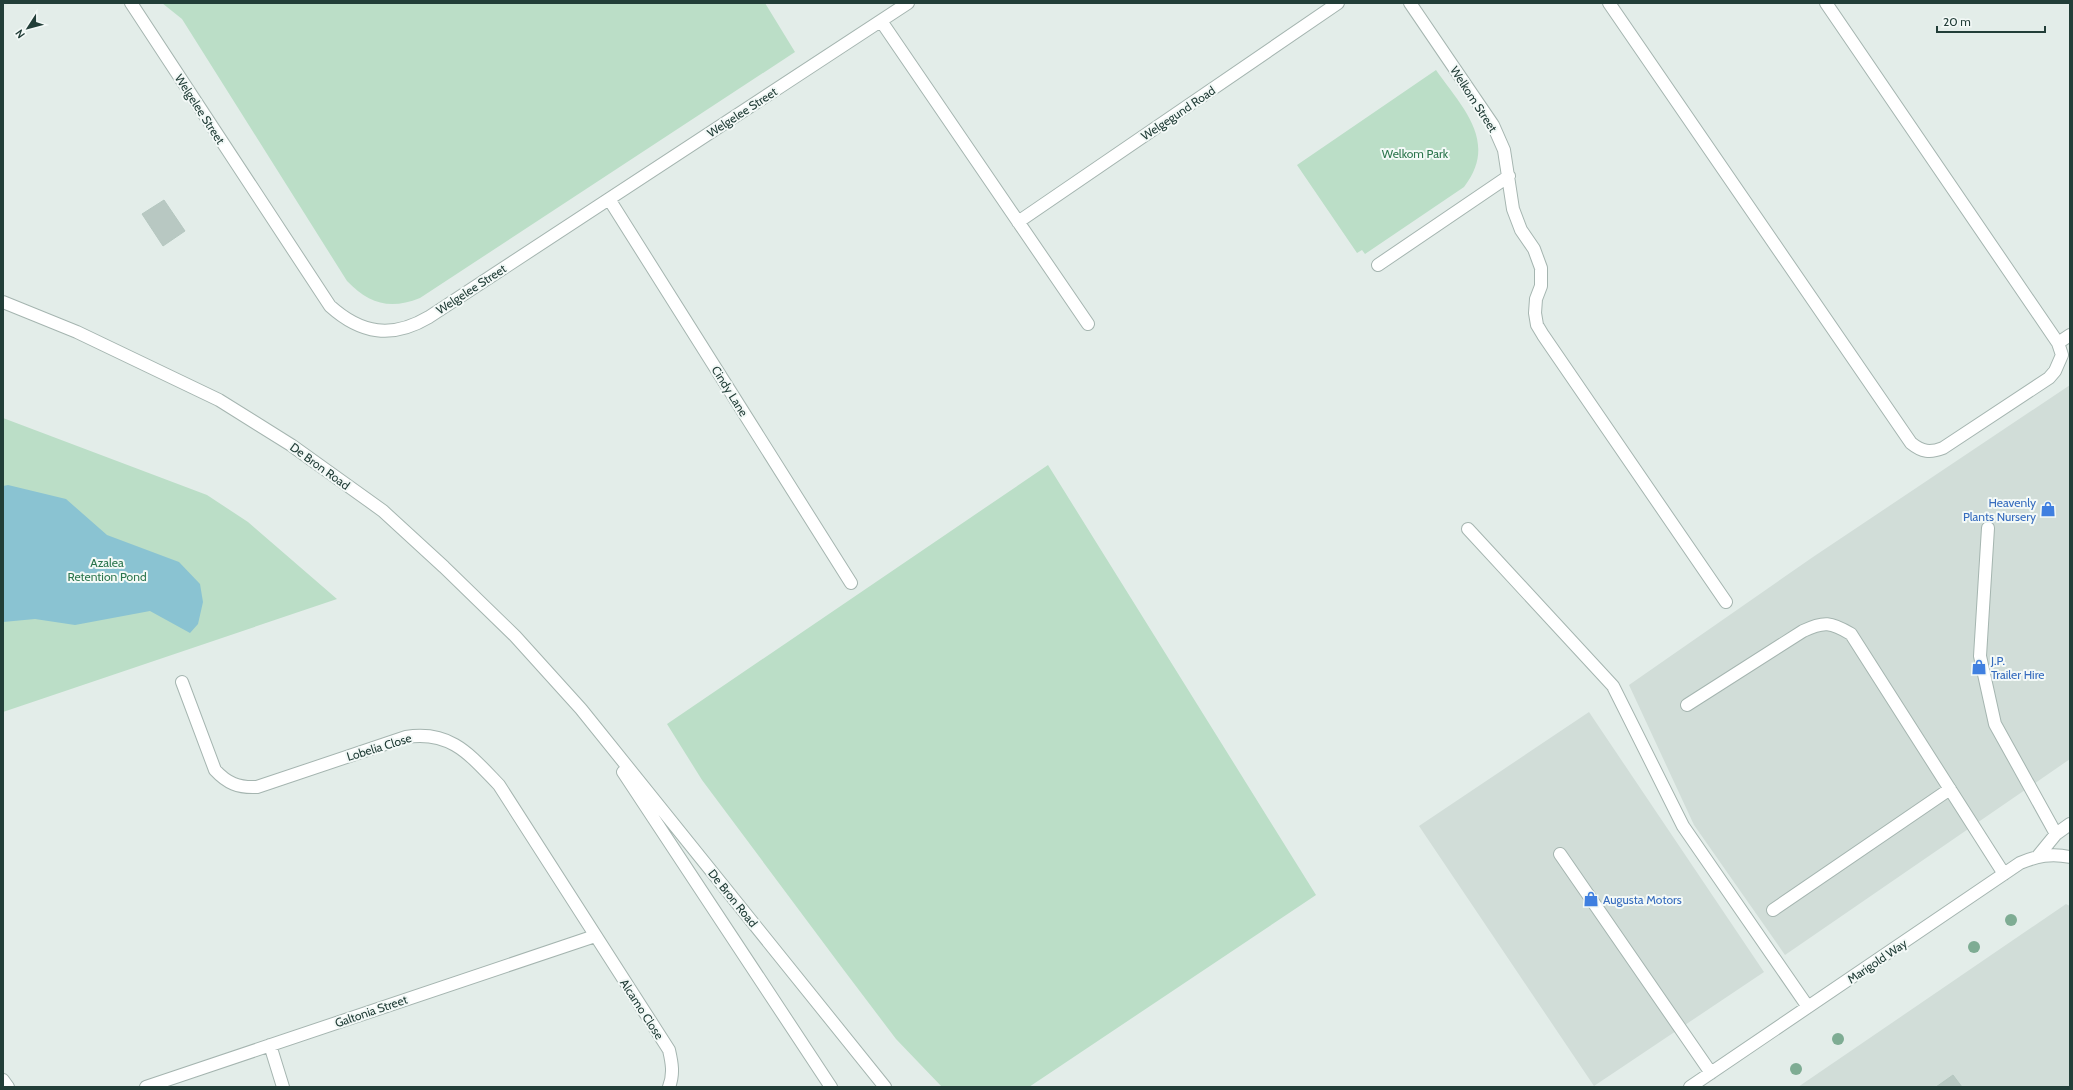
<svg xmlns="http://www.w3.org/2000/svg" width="2073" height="1090" font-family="Cabin,sans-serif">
<rect width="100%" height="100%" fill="#e3ede9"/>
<path fill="#d1ddd8" d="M2070,385V759L1785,955L1694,825L1629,685L1813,557Z
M1589,712L1764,972L1594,1086L1419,826Z
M2066,904L2070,906V1087H1798Z"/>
<path fill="#bbdec7" d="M162,3H765L795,52L420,298C390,310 369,304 347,281L182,19Z
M1436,70C1462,107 1499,142 1464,187L1365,254L1362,250L1357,253L1297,165Z
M3,418L207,495L248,522L337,599L3,712Z
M1048,465L1316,895L1029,1087H942L896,1039L843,969L702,780L667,724Z"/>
<path fill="#8ac3d2" d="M8,485L66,499L107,535L179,562L200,584L203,602L198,624L190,633L150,611L75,625L35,619L3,622V486Z"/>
<path fill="#b8c8c2" stroke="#b5c7c0" d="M164,200L185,231L163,246L142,214Z
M1953,1075L1962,1087H1936Z"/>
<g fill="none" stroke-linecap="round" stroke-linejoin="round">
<g stroke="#a5b5b0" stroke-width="14">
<path id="minor" d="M131,3L330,306C361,334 392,339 429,317L908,3
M1410,3L1493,125L1504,150L1513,209L1521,230L1534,249L1541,268V286L1536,299L1535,313L1537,325L1543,335L1726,602
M1609,3L1911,443C1922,452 1930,453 1943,448L2049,378L2055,371L2062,355L2058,343L1826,3
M881,21L1088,324
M609,199L851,583
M1018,222L1338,3
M1378,265L1509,176
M3,302L77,332L219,400L291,445L383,511L444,567L515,636L581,709L885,1087
M2058,343L2070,335
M1988,528L1980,656L1995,724L2056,834
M1468,529L1613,686L1683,826L1808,1007
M182,682L215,770C227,783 238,788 257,787L406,737C451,730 470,755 499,785L669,1050C672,1063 674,1074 669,1087
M1687,705L1803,631C1824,621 1831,622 1851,634L2004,874
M623,772L831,1087
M1560,854L1711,1073
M2038,856L2056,834L2070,824
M1773,910L1950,789
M270,1045L283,1087
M3,1080L8,1087
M146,1087L595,936
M1690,1087L2020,863C2037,856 2051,853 2070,857"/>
</g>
<use href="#minor" stroke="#fff" stroke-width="12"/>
</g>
<g fill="#7eac93">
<circle cx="2011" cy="920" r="6"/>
<circle cx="1974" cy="947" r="6"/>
<circle cx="1838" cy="1039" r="6"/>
<circle cx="1796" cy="1069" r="6"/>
</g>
<defs>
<g id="shop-bare" transform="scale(1.2)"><path d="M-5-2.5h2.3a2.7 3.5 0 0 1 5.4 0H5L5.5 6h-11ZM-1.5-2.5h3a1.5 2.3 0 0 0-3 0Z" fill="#3f7fe0" stroke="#f3f9f7" stroke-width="2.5" paint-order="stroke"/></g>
</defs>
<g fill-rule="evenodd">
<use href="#shop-bare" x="2048" y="509"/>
<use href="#shop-bare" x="1979" y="667"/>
<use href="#shop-bare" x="1591" y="899"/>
</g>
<g text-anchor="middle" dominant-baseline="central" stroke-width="4" stroke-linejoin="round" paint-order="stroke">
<g font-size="12" fill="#223e38" stroke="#f3f9f7">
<text transform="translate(1474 99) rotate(57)">Welkom Street</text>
<text transform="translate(200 109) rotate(57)">Welgelee Street</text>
<text transform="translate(742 112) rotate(-33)">Welgelee Street</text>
<text transform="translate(1178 113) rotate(-34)">Welgegund Road</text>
<text transform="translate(471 289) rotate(-33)">Welgelee Street</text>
<text transform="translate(730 391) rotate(58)">Cindy Lane</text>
<text transform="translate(320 466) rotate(36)">De Bron Road</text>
<text transform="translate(379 747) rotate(-17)">Lobelia Close</text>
<text transform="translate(733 898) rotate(51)">De Bron Road</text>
<text transform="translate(1877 961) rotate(-34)">Marigold Way</text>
<text transform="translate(642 1009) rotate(57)">Alcamo Close</text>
<text transform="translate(371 1011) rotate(-19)">Galtonia Street</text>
</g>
<g font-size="12" fill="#2c764d" stroke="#f3f9f7">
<text x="1415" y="153">Welkom Park</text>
<text x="107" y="562">Azalea<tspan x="107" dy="14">Retention Pond</tspan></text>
</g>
<g font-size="12" fill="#366cbe" stroke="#f3f9f7" text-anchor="start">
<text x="2036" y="502" text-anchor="end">Heavenly<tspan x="2036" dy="14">Plants Nursery</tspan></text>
<text x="1991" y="660">J.P.<tspan x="1991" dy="14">Trailer Hire</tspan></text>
<text x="1603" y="899">Augusta Motors</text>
</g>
</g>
<rect width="2073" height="1090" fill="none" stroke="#223e38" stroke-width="8"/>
<g transform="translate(28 28) rotate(234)" stroke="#f3f9f7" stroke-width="3" paint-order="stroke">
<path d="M0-3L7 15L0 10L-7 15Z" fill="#223e38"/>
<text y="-6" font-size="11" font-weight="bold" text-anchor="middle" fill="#223e38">N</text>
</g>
<path d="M1937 26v6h108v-6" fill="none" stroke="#223e38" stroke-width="2"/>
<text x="1943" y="26" font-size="12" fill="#223e38" stroke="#f3f9f7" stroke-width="3" paint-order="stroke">20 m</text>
</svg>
